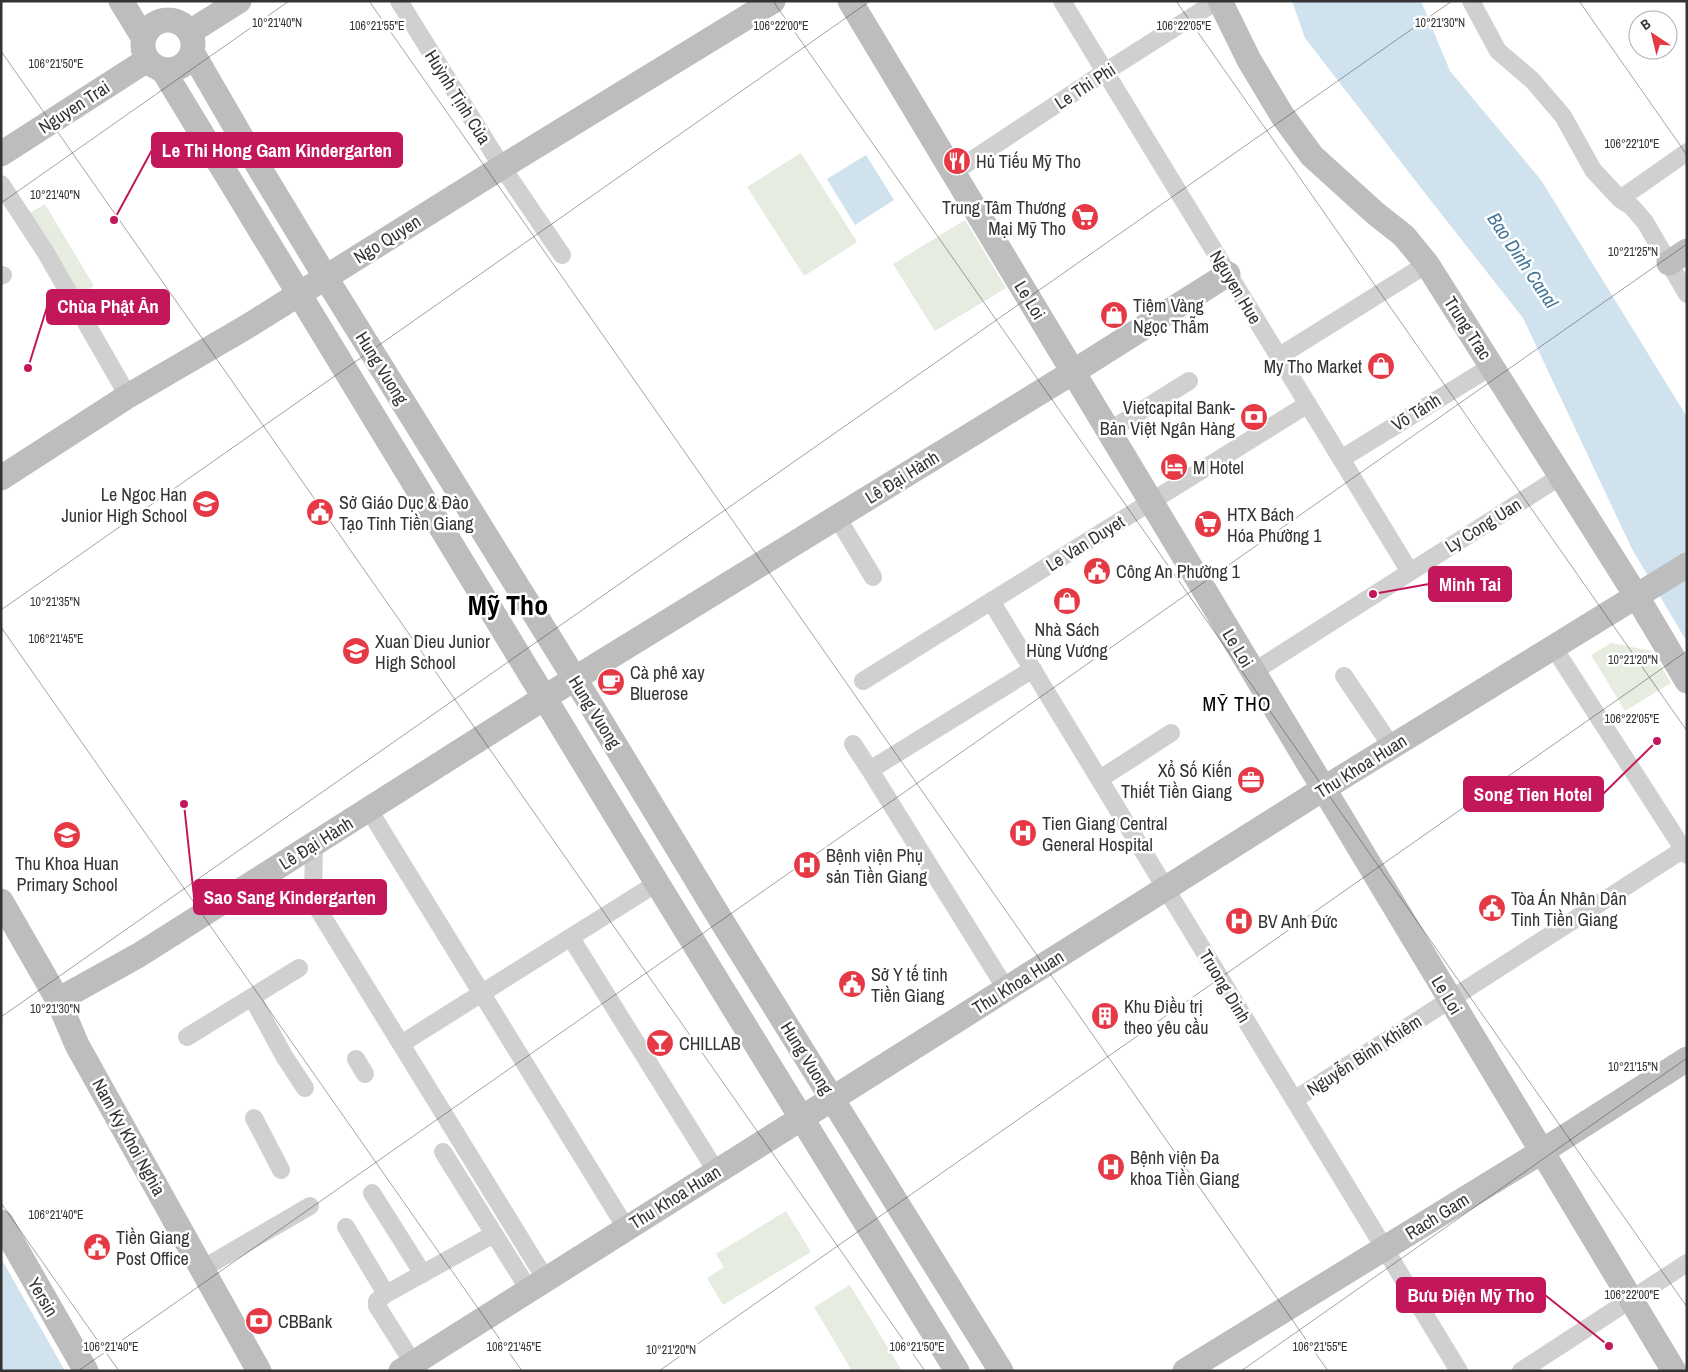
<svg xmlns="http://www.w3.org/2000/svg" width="1688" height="1372" font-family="'Archivo Narrow',sans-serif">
<rect width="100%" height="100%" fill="#fff"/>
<path fill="#e6ecdf" d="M801,153L857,242L804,276L747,187Z
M45,204L94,286L69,301L20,219Z
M965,220L1006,288L935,331L893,264Z
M1611,643L1652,651L1671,683L1625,711L1591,655Z
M786,1211L811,1252L723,1305L707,1278L724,1267L716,1254Z
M850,1285L902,1371H852L814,1307Z"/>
<path fill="#cfe2ee" d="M1292,1H1421L1450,71L1541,180L1687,417V642L1632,549L1523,318L1428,197L1305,38Z
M866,155L894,200L855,225L827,179Z
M1,1258L65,1371H1Z"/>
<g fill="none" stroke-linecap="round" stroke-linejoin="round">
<path stroke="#d0d0d0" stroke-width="18" d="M399,1L502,167L562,255
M1062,1L1410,572
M1471,1L1498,51L1532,80L1563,116L1593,170L1620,199L1632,207L1645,222L1687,294
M954,172L1105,72L1217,1
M1,184L46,253L128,396
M1620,199L1687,152
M1,276L3,275
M1278,357L1427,264
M1109,431L1189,381
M1341,459L1492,366
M837,517L873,577
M991,601L1459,1371
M1554,648L1687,855
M1253,672L1561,476
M1344,676L1392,747
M863,681L1308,404
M853,744L870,770
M1100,779L1171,733
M369,810L626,1228
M314,845L313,901L546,1280
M571,938L716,1171
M1006,989L870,770L1033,669
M252,997L284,1056L305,1088
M187,1037L299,968
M401,1044L657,883
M356,1059L365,1074
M1294,1100L1687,847
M254,1118L281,1170
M443,1152L529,1290
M372,1193L423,1274
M346,1227L386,1294L377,1301V1306L413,1363
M202,1269L310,1206
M386,1294L494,1234
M1521,1371L1687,1263"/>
<path stroke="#bdbdbd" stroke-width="25" d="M121,1L143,37
M850,1L1674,1371
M1220,1L1249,60L1282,115L1312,156L1375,213L1404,236L1427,264L1637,597L1687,681
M143 45a25 25 0 1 1 50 0a25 25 0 1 1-50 0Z
M190,32L239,1
M192,52L254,159L326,278L588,700L718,915L1001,1371
M163,70L657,883L957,1371
M1,154L147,60
M1669,263L1687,251
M1,478L128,396L248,326L502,167L773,1
M1,901L58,1000L77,1045L259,1371
M58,1000L139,955L574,679L1073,372L1228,274
M1,1222L86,1371
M401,1371L1323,789L1687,565
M1185,1371L1541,1152L1687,1059"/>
</g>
<path fill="none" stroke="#333" stroke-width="1" stroke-opacity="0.45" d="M369,1L1328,1371M773,1L1687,1307M1176,1L1687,731M1579,1L1687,155M1,51L925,1371M1,203L289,1M1,610L870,1M1,627L522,1371M1,1017L1452,1M1,1203L119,1371M78,1371L1687,244M659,1371L1687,651M1241,1371L1687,1058"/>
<defs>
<g id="restaurant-disc" transform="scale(1.4375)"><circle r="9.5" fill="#e63946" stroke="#fff"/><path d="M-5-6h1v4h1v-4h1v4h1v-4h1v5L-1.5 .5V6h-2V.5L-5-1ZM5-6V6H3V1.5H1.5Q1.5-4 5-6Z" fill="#fff"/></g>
<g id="supermarket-disc" transform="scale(1.4375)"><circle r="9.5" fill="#e63946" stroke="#fff"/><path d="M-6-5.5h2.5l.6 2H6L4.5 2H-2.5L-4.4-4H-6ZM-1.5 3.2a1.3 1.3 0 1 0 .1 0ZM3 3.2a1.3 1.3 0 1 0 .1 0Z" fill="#fff"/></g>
<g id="shop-disc" transform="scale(1.4375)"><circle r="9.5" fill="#e63946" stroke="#fff"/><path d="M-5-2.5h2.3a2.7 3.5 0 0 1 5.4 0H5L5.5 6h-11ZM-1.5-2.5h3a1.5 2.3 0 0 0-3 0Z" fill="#fff"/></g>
<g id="bank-disc" transform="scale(1.4375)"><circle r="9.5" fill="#e63946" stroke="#fff"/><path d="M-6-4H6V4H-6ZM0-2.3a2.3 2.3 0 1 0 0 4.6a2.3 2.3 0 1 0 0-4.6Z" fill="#fff"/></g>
<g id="hotel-disc" transform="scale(1.4375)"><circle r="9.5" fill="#e63946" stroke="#fff"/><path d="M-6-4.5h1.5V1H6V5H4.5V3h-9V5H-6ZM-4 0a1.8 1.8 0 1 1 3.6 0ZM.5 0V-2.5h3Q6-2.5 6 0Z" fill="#fff"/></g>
<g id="school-disc" transform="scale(1.4375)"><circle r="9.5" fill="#e63946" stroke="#fff"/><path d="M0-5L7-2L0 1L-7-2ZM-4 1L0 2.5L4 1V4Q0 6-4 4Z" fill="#fff"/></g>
<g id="civic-disc" transform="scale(1.4375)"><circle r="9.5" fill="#e63946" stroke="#fff"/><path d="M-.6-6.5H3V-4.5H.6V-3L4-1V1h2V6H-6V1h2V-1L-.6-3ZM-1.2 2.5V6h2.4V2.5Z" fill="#fff"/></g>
<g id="cafe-disc" transform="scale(1.4375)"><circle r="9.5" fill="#e63946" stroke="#fff"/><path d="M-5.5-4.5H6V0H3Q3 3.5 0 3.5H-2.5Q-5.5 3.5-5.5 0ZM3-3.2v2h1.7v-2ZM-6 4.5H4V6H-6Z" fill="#fff"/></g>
<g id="office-disc" transform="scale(1.4375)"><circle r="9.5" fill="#e63946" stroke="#fff"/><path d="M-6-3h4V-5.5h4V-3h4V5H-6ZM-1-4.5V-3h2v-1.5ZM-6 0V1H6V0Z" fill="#fff"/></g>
<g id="hospital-disc" transform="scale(1.4375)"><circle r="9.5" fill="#e63946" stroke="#fff"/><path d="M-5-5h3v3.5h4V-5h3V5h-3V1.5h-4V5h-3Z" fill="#fff"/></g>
<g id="building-disc" transform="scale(1.4375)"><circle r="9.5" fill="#e63946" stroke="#fff"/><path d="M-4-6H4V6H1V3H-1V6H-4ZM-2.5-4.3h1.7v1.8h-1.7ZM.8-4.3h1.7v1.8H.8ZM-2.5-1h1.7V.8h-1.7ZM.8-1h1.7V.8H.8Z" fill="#fff"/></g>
<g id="bar-disc" transform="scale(1.4375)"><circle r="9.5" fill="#e63946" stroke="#fff"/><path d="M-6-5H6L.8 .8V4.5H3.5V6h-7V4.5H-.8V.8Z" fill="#fff"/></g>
</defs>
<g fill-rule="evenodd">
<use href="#restaurant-disc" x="957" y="161"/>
<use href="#supermarket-disc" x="1085" y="217"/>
<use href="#shop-disc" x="1114" y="315"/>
<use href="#shop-disc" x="1381" y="366"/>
<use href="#bank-disc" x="1254" y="417"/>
<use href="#hotel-disc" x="1174" y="467"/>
<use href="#school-disc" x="206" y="504"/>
<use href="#civic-disc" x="320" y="512"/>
<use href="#supermarket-disc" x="1208" y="524"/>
<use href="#civic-disc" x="1097" y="571"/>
<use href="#shop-disc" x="1067" y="601"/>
<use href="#school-disc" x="356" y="651"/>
<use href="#cafe-disc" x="611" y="682"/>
<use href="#office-disc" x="1251" y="780"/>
<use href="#hospital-disc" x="1023" y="833"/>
<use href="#school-disc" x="67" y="835"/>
<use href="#hospital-disc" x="807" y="865"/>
<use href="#civic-disc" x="1492" y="908"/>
<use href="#hospital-disc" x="1239" y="921"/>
<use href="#civic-disc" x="852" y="984"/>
<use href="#building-disc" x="1105" y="1016"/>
<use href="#bar-disc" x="660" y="1043"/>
<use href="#hospital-disc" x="1111" y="1167"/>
<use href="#civic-disc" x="97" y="1247"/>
<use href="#bank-disc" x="259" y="1321"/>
</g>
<g text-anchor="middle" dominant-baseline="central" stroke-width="5" stroke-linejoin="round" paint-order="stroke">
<g font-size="18" fill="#333" stroke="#fff">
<text transform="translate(1085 86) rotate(-33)">Le Thi Phi</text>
<text transform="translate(458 97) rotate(58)">Huỳnh Tịnh Của</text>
<text transform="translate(74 107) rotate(-33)">Nguyen Trai</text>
<text transform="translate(387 239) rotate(-32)">Ngo Quyen</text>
<text transform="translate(1236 287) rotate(59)">Nguyen Hue</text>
<text transform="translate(1030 300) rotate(59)">Le Loi</text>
<text transform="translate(1468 328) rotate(57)">Trung Trac</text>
<text transform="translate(382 368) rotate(58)">Hung Vuong</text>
<text transform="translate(1416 412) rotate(-32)">Võ Tánh</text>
<text transform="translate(902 477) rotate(-32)">Lê Đại Hành</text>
<text transform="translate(1483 525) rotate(-32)">Ly Cong Uan</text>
<text transform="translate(1085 543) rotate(-32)">Le Van Duyet</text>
<text transform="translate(1238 648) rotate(59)">Le Loi</text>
<text transform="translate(595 712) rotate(58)">Hung Vuong</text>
<text transform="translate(1361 766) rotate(-32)">Thu Khoa Huan</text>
<text transform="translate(316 843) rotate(-32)">Lê Đại Hành</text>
<text transform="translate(1018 982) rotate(-32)">Thu Khoa Huan</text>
<text transform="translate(1225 986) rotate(59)">Truong Dinh</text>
<text transform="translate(1447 995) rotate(59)">Le Loi</text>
<text transform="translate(1364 1055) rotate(-33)">Nguyễn Bỉnh Khiêm</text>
<text transform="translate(807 1058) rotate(58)">Hung Vuong</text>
<text transform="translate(129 1137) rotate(61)">Nam Ky Khoi Nghia</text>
<text transform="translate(675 1197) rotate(-32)">Thu Khoa Huan</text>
<text transform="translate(1437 1216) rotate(-32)">Rach Gam</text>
<text transform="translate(43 1297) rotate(60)">Yersin</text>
</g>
<g font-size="18" fill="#333" stroke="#fff" text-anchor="start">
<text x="976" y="161">Hủ Tiếu Mỹ Tho</text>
<text x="1066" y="207" text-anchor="end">Trung Tâm Thương<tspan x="1066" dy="21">Mại Mỹ Tho</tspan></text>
<text x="1133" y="305">Tiệm Vàng<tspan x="1133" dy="21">Ngọc Thẫm</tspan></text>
<text x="1362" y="366" text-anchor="end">My Tho Market</text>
<text x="1235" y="407" text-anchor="end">Vietcapital Bank-<tspan x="1235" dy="21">Bản Việt Ngân Hàng</tspan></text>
<text x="1193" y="467">M Hotel</text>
<text x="187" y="494" text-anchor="end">Le Ngoc Han<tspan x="187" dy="21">Junior High School</tspan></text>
<text x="339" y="502">Sở Giáo Dục &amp; Đào<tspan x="339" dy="21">Tạo Tỉnh Tiền Giang</tspan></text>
<text x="1227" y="514">HTX Bách<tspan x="1227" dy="21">Hóa Phường 1</tspan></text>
<text x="1116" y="571">Công An Phường 1</text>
<text x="1067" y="629" text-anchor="middle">Nhà Sách<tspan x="1067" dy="21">Hùng Vương</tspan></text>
<text x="375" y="641">Xuan Dieu Junior<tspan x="375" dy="21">High School</tspan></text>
<text x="630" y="672">Cà phê xay<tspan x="630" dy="21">Bluerose</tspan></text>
<text x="1232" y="770" text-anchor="end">Xổ Số Kiến<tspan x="1232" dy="21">Thiết Tiền Giang</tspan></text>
<text x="1042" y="823">Tien Giang Central<tspan x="1042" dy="21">General Hospital</tspan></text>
<text x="826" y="855">Bệnh viện Phụ<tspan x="826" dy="21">sản Tiền Giang</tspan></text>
<text x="67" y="863" text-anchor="middle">Thu Khoa Huan<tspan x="67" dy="21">Primary School</tspan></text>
<text x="1511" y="898">Tòa Án Nhân Dân<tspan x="1511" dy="21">Tỉnh Tiền Giang</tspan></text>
<text x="1258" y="921">BV Anh Đức</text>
<text x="871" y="974">Sở Y tế tỉnh<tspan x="871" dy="21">Tiền Giang</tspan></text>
<text x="1124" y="1006">Khu Điều trị<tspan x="1124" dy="21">theo yêu cầu</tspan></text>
<text x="679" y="1043">CHILLAB</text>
<text x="1130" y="1157">Bệnh viện Đa<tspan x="1130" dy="21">khoa Tiền Giang</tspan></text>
<text x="116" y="1237">Tiền Giang<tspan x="116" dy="21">Post Office</tspan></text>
<text x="278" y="1321">CBBank</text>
</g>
<g font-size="19" font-style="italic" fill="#3f7597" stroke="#fff">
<text transform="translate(1523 260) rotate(56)">Bao Dinh Canal</text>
</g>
<g font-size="20" letter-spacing="1" fill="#000" stroke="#fff">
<text x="1237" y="703">MỸ THO</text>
</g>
<g font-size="28" font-weight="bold" fill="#000" stroke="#fff">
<text x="508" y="605">Mỹ Tho</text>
</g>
</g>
<g font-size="12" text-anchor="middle" fill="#333" stroke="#fff" stroke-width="5" stroke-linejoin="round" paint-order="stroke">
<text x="277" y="27">10°21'40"N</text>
<text x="1440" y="27">10°21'30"N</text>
<text x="377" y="30">106°21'55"E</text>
<text x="781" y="30">106°22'00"E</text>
<text x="1184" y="30">106°22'05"E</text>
<text x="56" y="68">106°21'50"E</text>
<text x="1632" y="148">106°22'10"E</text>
<text x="55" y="199">10°21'40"N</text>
<text x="1633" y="256">10°21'25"N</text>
<text x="55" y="606">10°21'35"N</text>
<text x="56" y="643">106°21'45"E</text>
<text x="1633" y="664">10°21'20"N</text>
<text x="1632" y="723">106°22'05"E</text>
<text x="55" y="1013">10°21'30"N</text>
<text x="1633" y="1071">10°21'15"N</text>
<text x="56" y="1219">106°21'40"E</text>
<text x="1632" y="1299">106°22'00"E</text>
<text x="111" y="1351">106°21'40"E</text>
<text x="514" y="1351">106°21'45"E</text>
<text x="917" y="1351">106°21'50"E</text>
<text x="1320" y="1351">106°21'55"E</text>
<text x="671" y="1354">10°21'20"N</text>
</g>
<path fill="none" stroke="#c2185b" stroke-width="2" d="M114 220L152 150M28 368L47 307M1373 594L1429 584M1657 741L1603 794M184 804L194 897M1609 1346L1545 1295"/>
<g fill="#c2185b" stroke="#fff" stroke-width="2">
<circle cx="114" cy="220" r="5"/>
<circle cx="28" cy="368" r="5"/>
<circle cx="1373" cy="594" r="5"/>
<circle cx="1657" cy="741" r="5"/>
<circle cx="184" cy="804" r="5"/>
<circle cx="1609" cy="1346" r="5"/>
</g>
<g fill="#c2185b" stroke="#c2185b" stroke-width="2">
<rect x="152" y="133" width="250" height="34" rx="5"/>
<rect x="47" y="290" width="122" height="34" rx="5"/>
<rect x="1429" y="567" width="82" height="34" rx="5"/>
<rect x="1464" y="777" width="139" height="34" rx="5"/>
<rect x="194" y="880" width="192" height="34" rx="5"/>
<rect x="1397" y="1278" width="148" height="34" rx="5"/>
</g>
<g font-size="19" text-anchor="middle" font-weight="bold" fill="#fff">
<text x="277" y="157">Le Thi Hong Gam Kindergarten</text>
<text x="108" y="313">Chùa Phật Ân</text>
<text x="1470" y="591">Minh Tai</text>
<text x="1533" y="801">Song Tien Hotel</text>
<text x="290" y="904">Sao Sang Kindergarten</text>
<text x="1471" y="1302">Bưu Điện Mỹ Tho</text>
</g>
<rect width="1688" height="1372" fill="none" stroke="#333333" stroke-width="5"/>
<g transform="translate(1653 35) rotate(325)"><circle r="24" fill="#ffffff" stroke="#adadad"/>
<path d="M0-4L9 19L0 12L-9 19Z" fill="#e63946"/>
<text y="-8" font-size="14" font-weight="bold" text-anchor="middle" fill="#333333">B</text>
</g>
</svg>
